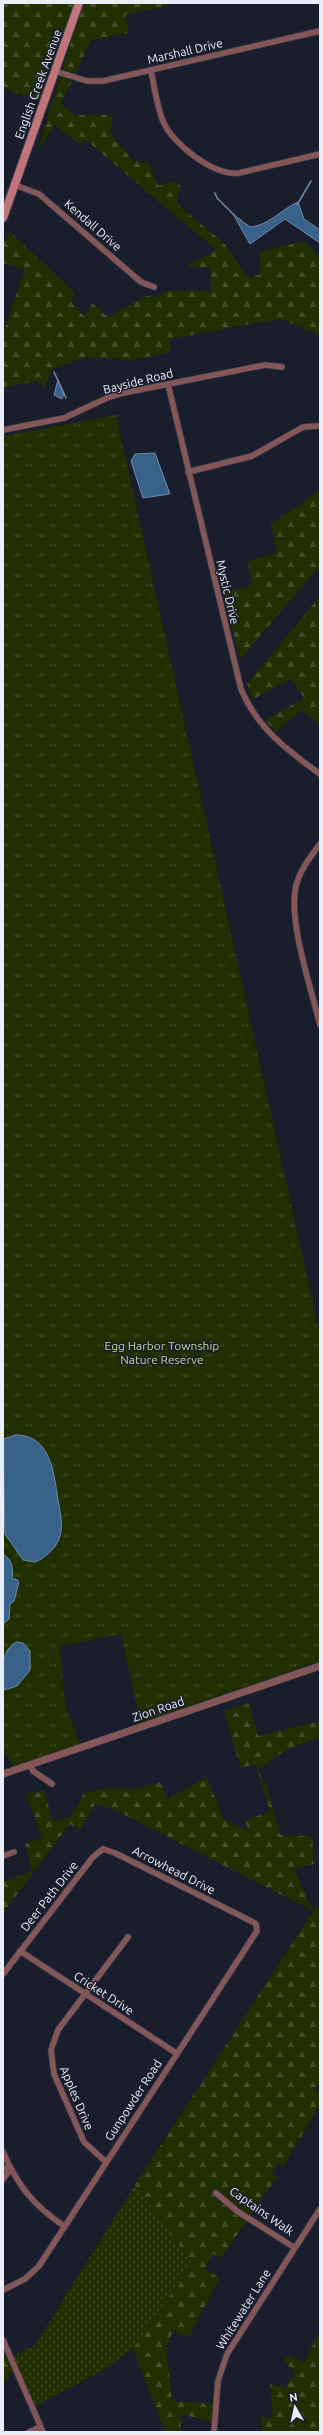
<svg xmlns="http://www.w3.org/2000/svg" width="323" height="2435" font-family="Ubuntu,sans-serif">
<defs>
<pattern id="grass-dots" width="8" height="8" patternUnits="userSpaceOnUse"><rect width="8" height="8" fill="#202e00"/><path d="M2 2h.1M6 6h.1" fill="none" stroke="#414d26" stroke-width="1.8" stroke-linecap="round"/></pattern>
<pattern id="forest-firs" width="22" height="20" patternUnits="userSpaceOnUse"><rect width="22" height="20" fill="#202e00"/><path d="M5 1l3.5 6h-7zM16 11l3.5 6h-7z" fill="#414d26"/></pattern>
<pattern id="park-tufts" width="24" height="20" patternUnits="userSpaceOnUse"><rect width="24" height="20" fill="#202e00"/><path d="M3 7l-1-3M5 7V3M7 7l1-3M15 17l-1-3M17 17v-4M19 17l1-3" fill="none" stroke="#414d26"/></pattern>
</defs>
<rect width="100%" height="100%" fill="#1a1d2c"/>
<path fill="url(#grass-dots)" d="M135,2185L192,2263L133,2349L103,2370L32,2408L10,2358L35,2345Z"/>
<path fill="url(#forest-firs)" d="M3,3H75L67,28L55,45L47,69L40,102L3,88Z
M83,3H177L125,15L129,33L91,40L61,104L75,115H113L110,133L133,161L148,162L159,186L171,181L180,185L177,204L224,243L248,278L260,274V251L305,241L320,257V335L280,319L169,339L171,352L132,360L86,357L51,370L45,389L38,381L3,387V333L25,270L3,263V247L9,231L75,293L71,302L85,317L92,303L108,317L146,296L156,297L166,291H211L210,267H185L216,250L85,139L80,144L55,125L37,152Z
M320,490V566L240,659L223,592L252,586L248,561L277,553L271,524Z
M320,596V725L301,710L276,732L265,720L304,698L291,679L253,699L247,684Z
M249,1703L258,1736L320,1721V1737C298,1745 274,1753 259,1771L267,1787L280,1835L312,1836L314,1864L294,1869L311,1907L320,1908V2082L315,2090L320,2094V2105L283,2167L278,2162L271,2173L277,2177L221,2258L213,2254L205,2269L220,2278L188,2338L174,2330L166,2346L172,2401L217,2404V2424L182,2414L180,2432H165L133,2349L192,2263L135,2185L313,1911L111,1808L95,1804L80,1830L70,1824L3,1913V1882L32,1871L25,1844L42,1838L26,1794L44,1790L53,1822L72,1816L84,1793L107,1788L136,1789L161,1782L167,1799L207,1777L223,1819L248,1830L245,1820L270,1812L256,1764L241,1768L224,1711Z
M320,2330V2432H261V2416L273,2418L270,2384L285,2388L295,2373L284,2361L288,2355L304,2363Z
M3,2342L15,2370L3,2383Z"/>
<path fill="url(#park-tufts)" d="M116,415L320,1335V1661L140,1723L121,1634L60,1646L65,1703L80,1745L15,1767L3,1750V436Z"/>
<path fill="#386289" stroke="#6e8caa" d="M298,202L304,219L320,230V243L285,219L250,244L233,214L250,227C270,225 280,210 298,202Z
M58,380L64,394L62,399L54,395Z
M155,453L170,494L143,498L131,461L135,454Z
M16,1435C51,1435 54,1474 58,1500C60,1511 64,1528 59,1539C55,1549 45,1558 35,1562L23,1560L5,1534L3,1439Z
M3,1554C13,1561 13,1567 12,1579H16L19,1582L14,1601L10,1604L9,1619L3,1624Z
M17,1642L23,1643L30,1651V1670L17,1686L4,1690C1,1675 0,1649 17,1642Z"/>
<g fill="none" stroke-linecap="round" stroke-linejoin="round">
<path stroke="#6e8caa" stroke-width="1.5" d="M215,193L217,198L234,215
M297,205L311,181
M54,372L66,398"/>
<g stroke="#373a49" stroke-width="7">
<path id="minor" d="M151,70C154,87 157,106 163,121C172,144 214,176 239,173L320,154
M55,71L87,81H103L320,31
M15,185L39,194L141,282L154,287
M168,384L241,689C257,728 287,750 320,774
M3,430L64,418L107,398L123,393L265,365L282,367
M188,472L252,456L303,427L318,426
M320,844C310,857 300,870 296,886C288,922 311,987 320,1025
M30,1765L33,1771L52,1784
M3,1856L14,1852
M20,1951L176,2053
M3,1974L93,1857L103,1849L115,1853L251,1921L256,1924L257,1931L39,2266L25,2279L3,2290
M3,2152C18,2186 33,2205 64,2226
M106,2162L84,2142L54,2074L51,2050L58,2030L128,1937
M3,2168L11,2169L3,2179
M216,2193L237,2211L295,2248
M3,2340L43,2432
M29,2432L40,2427
M214,2432L218,2381L227,2354L320,2209"/>
</g>
<g stroke="#373a49" stroke-width="8">
<path id="tertiary" d="M3,1774L320,1666"/>
</g>
<g stroke="#373a49" stroke-width="10">
<path id="secondary" d="M3,218L79,3"/>
</g>
<use href="#minor" stroke="#845658" stroke-width="5.5"/>
<use href="#tertiary" stroke="#845658" stroke-width="7"/>
<use href="#secondary" stroke="#bf7579" stroke-width="8"/>
</g>
<g text-anchor="middle" dominant-baseline="central" stroke-width="3" stroke-linejoin="round" paint-order="stroke">
<g font-size="12" fill="#ebeef8" stroke="#1a1d2c">
<text transform="translate(185 51) rotate(-13)">Marshall Drive</text>
<text transform="translate(38 84) rotate(-70)">English Creek Avenue</text>
<text transform="translate(93 225) rotate(41)">Kendall Drive</text>
<text transform="translate(138 381) rotate(-14)">Bayside Road</text>
<text transform="translate(228 592) rotate(77)">Mystic Drive</text>
<text transform="translate(158 1709) rotate(-19)">Zion Road</text>
<text transform="translate(174 1870) rotate(27)">Arrowhead Drive</text>
<text transform="translate(49 1896) rotate(-52)">Deer Path Drive</text>
<text transform="translate(104 1993) rotate(33)">Cricket Drive</text>
<text transform="translate(77 2098) rotate(67)">Apples Drive</text>
<text transform="translate(133 2100) rotate(-57)">Gunpowder Road</text>
<text transform="translate(262 2211) rotate(35)">Captains Walk</text>
<text transform="translate(243 2309) rotate(-58)">Whitewater Lane</text>
</g>
<g font-size="12" fill="#bbd98a" stroke="#1a1d2c">
<text x="162" y="1345">Egg Harbor Township<tspan x="162" dy="14">Nature Reserve</tspan></text>
</g>
</g>
<rect width="323" height="2435" fill="none" stroke="#ebeef8" stroke-width="8"/>
<g transform="translate(295 2407) rotate(351)" stroke="#1a1d2c" stroke-width="3" paint-order="stroke">
<path d="M0-3L7 15L0 10L-7 15Z" fill="#ebeef8"/>
<text y="-6" font-size="11" font-weight="bold" text-anchor="middle" fill="#ebeef8">N</text>
</g>
</svg>
